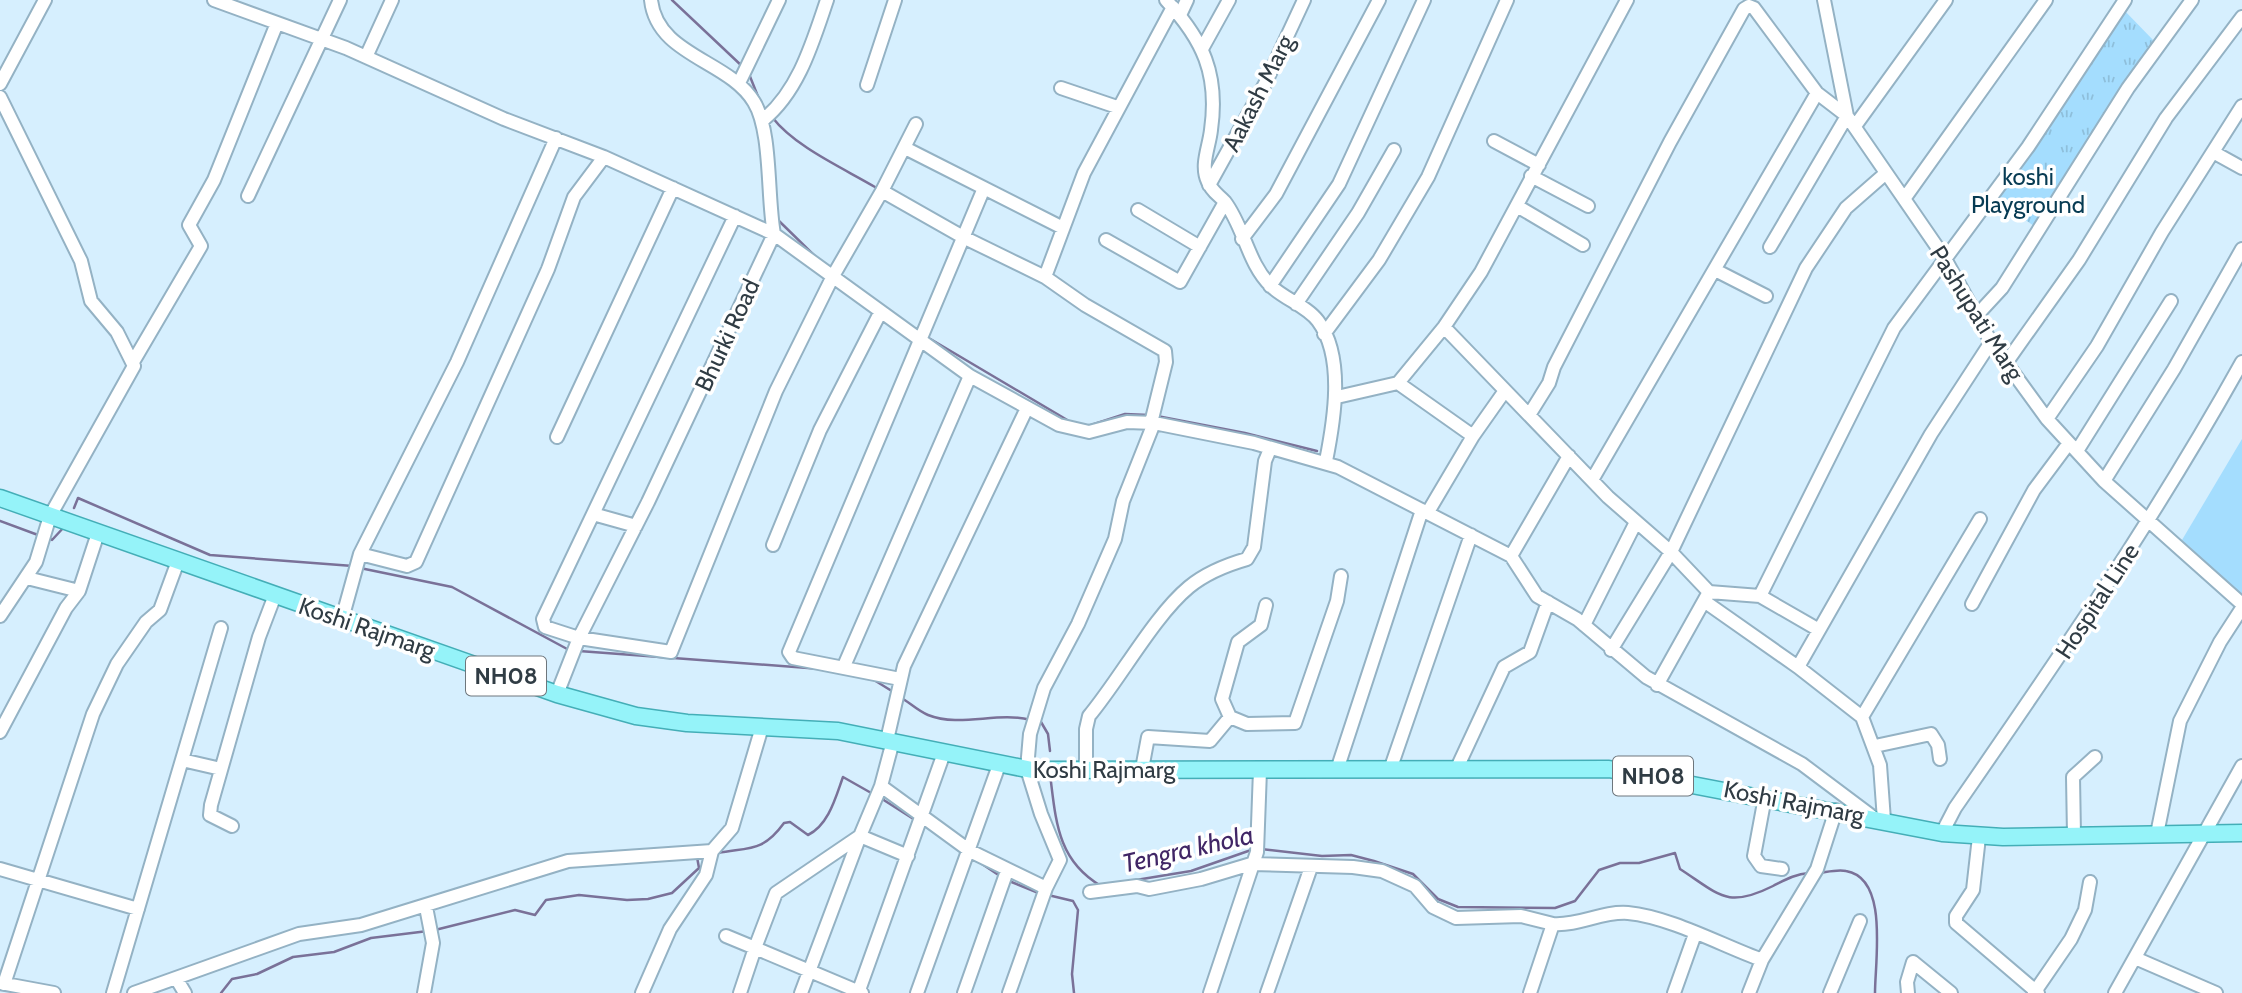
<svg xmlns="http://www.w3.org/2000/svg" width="2242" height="993" font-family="Cabin,sans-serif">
<defs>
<pattern id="grass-tufts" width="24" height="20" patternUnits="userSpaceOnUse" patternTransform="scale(1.75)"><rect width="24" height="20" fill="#a4ddfe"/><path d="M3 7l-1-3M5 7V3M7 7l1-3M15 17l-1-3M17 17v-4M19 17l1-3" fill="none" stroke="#8ebfdb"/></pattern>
</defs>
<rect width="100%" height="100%" fill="#d6effe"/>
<path fill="url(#grass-tufts)" d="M2122,8L2155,42L2034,226L1994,198Z"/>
<path fill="#a4ddfe" d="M2242,439V595L2182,540Z"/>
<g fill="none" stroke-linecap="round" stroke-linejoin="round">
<path stroke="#7a7198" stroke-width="2.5" d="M672,0L743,67
M749,74L761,104
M772,117C795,147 843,168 875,187
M778,220L818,259
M927,337L1069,421
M1157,416L1245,433L1317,451
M1088,426L1125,414L1149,415
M74,508L78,498L210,555L353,566
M0,521L38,535
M48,538L52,540L65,526
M360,568L452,587L569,650
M579,651L821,669
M874,680L895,693
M900,697C909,702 918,711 928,715C961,728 997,711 1031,720
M1037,721L1041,722L1048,734L1050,751
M1050,774C1056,821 1057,860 1101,886
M879,797L915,820
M1261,849L1322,856L1351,855L1374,861L1413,874L1438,899L1458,907L1555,908L1575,901L1599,870L1620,863H1639L1675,853L1680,869C1720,895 1727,909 1773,886C1785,880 1795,874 1809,873
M718,853C750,847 763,852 784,823L790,822L808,835C829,825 836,796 843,777L873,794
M976,860L1000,876
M1819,873C1827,872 1838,869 1846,871C1889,878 1875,960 1875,993
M1136,880L1191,871L1254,849
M1009,881L1041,894
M1048,895L1073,901L1078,910L1072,974L1074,993
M435,930L515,910L535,915L546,900L579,895L627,900L648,899L672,893L699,868L697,857
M221,993L232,979L257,974L293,957L334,952L371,938L428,931"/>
<g stroke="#94b2c4" stroke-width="16">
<path id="minor" d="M214,0L346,48L504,119L604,157L774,234L970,376L1059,425L1089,432L1127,422L1154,423L1254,443L1338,467L1511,556L1537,596L1577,619L1646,677L1802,764L1874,818
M1166,0C1203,40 1219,74 1211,130C1209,148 1200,165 1208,182C1212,192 1219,195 1225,202C1244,227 1248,264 1271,286C1284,299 1307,306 1318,321C1345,357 1334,421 1326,461
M1824,0L1847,116L1944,257L1991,342L2047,419L2104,481L2242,604
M1180,15L1187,0
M1203,47L1229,0
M366,57L392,0
M739,83L779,0
M0,84L45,0
M867,85L895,0
M1061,88L1117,107
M0,97L81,261L91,301L117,332L134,366L50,516L36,562L0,616
M763,120C799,91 813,41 827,0
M1855,126L1946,0
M1494,141L1539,165
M905,148L1063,228
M2213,152L2242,168
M1531,176L1588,206
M1209,185L1265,84L1304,0
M882,191L963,237L1045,277
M248,196L340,0
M1904,199L2046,0
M1517,206L1583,245
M1138,210L1200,247
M735,216L543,619L545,627L579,638L671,652L776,391L833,276L882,191L916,124
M1242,239L1276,194L1379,0
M1106,240L1180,282L1225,202
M1715,270L1766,296
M1270,286L1339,184L1424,0
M1296,304L1358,213L1394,150
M1978,314L2002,288L2128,88L2192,0
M1444,327L1608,497L1671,552L1709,592
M1324,334L1379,260L1428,177L1507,0
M133,362L201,246L189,225L214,180L277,23
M2006,363L2079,260L2166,118L2242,17
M1398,383L1473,436
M1337,397L1398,383L1444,327L1481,272L1627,0
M1529,415L1549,383L1554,367L1670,142L1744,9L1749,6L1754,8L1817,93L1847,116L1770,247
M2047,419L2097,346L2162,232L2242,106
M1151,423L1166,362L1165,351L1085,305L1045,277L1084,173L1173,7
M557,437L673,188
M2077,451L2171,301
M1592,480L1817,93
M2104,481L2174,369L2242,249
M1428,512L1473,436L1504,392
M593,514L636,526
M773,545L820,430L880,313
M360,554L407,566L416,562L548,269L574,197L604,157
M1511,556L1569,456
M79,591L98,533
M1704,601L1798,667L1862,717L1880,765L1884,820
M1972,604L2034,490L2069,443
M342,619L360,554L457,362L556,138
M1584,625L1636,522
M1819,630L1760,596L1894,328L2028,147L2125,0
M1611,650L1671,552L1806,268L1846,208L1886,173
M844,666L970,376
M1798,667L1931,434L1991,342
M900,679L793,658L789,652L984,188
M1657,685L1709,592L1760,596
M557,694L579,638L648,502L774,234C767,198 772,131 754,102C729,60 657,56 651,0
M1230,717L1247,724L1295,723L1337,601L1341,576
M1862,717L1980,519
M0,732L66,608L79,591L27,578
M887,740L904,666L1027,408
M1875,746L1931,734L1938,745L1940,759
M182,760L221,769
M1457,768L1504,667L1530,652L1548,602
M1086,769V729L1089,716C1120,679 1154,616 1189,587C1206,573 1226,565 1247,559L1254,547L1265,461L1270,449
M1142,769L1148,737L1210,741L1230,717L1222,699L1238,642L1261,625L1266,605
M1337,770L1422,510
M1390,770L1471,535
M881,786L970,851L1046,888L1009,993
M1765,797L1754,856L1761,866L1782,869
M232,826L210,815L211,805L259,637L275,595
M1942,833L1955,808C2056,662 2156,517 2242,362
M2157,834L2180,721L2220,642L2242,608
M2074,835L2073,777L2095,757
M1979,837L1973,890L1956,916V923L2038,993
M0,869L138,909
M1046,888L1060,860L1041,814L1027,769L1030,734L1044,688L1078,624L1115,539L1123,501L1154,423
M1090,892L1137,886L1149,889L1201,879L1251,864L1353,867L1382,871L1415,886L1433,907L1456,918L1521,916L1553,924L1530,993
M1553,924C1579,926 1602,911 1628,913C1670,917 1721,945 1762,960L1749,993
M726,936L755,948L740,993
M2135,958L2216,993
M1762,960L1817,869L1836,810
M176,978L185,993
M0,983L54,993
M4,984L93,714L117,664L146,622L160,610L178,561
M113,993L221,628
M134,993L299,934L361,925L568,861L712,851L732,828L762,727
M424,993L433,943L426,907
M642,993L670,929L706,875L712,851
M801,993L860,836L908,856
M858,993L944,753
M862,993L755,948L776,893L860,836L881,786L893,741
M917,993L999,765
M964,993L1007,871
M1210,993L1257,852L1260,770
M1267,993L1311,867
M1674,993L1695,934
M1830,993L1860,921
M1908,993L1907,982L1913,962L1951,993
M2034,993L2071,939L2085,910L2090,882
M2115,993L2242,766"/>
</g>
<g stroke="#44aeb7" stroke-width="19">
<path id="major" d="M0,498L557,694L636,716L687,723L838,731L1032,770L1609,769L1942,833L2003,837L2242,833"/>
</g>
<use href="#minor" stroke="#fff" stroke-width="12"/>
<use href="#major" stroke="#95f3f9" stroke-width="16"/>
</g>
<g text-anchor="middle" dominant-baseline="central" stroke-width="7" stroke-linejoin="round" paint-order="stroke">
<g fill="#fff" stroke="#6e767c" stroke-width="2">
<rect x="466" y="656.5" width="80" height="39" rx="5"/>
<rect x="1613" y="756.5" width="80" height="39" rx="5"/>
</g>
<g font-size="23" font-weight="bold" fill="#303c44">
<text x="506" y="676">NH08</text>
<text x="1653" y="776">NH08</text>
</g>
<g font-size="24" fill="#303c44" stroke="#fff">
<text transform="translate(1258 93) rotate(-63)">Aakash Marg</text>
<text transform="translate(1977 313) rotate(58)">Pashupati Marg</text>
<text transform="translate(727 335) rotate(-65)">Bhurki Road</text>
<text transform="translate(2097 601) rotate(-57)">Hospital Line</text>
<text transform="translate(367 628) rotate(19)">Koshi Rajmarg</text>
<text x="1104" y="769">Koshi Rajmarg</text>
<text transform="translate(1794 802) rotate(11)">Koshi Rajmarg</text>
</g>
<g font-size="24" fill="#073b53" stroke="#fff">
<text x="2028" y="176">koshi<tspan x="2028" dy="28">Playground</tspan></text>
</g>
<g font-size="26" font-style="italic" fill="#412666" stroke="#fff">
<text transform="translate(1188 849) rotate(-13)">Tengra khola</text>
</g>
</g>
</svg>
